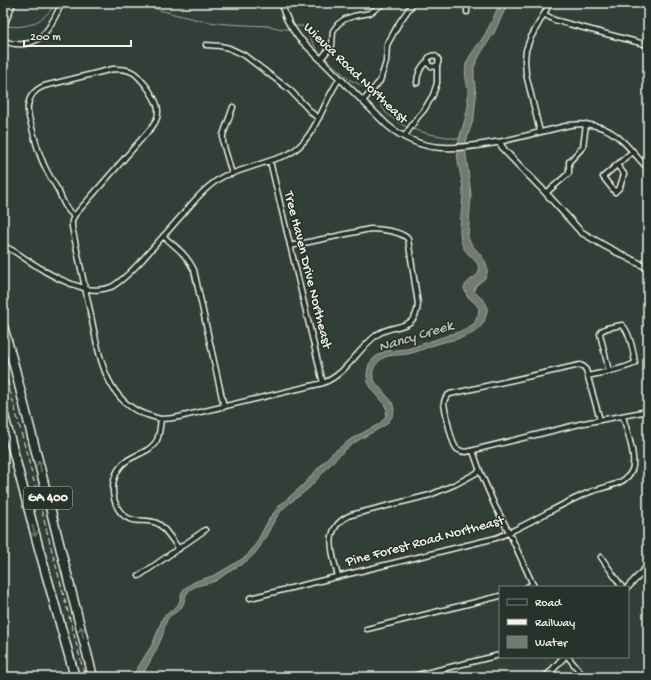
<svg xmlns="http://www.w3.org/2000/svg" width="651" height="680" font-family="'Gochi Hand',sans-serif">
<rect width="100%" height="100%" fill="#323e38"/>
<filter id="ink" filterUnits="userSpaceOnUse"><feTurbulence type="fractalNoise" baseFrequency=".025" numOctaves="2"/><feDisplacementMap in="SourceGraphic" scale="8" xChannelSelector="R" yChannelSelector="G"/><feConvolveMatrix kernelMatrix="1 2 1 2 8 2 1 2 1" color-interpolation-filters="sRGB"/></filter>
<g filter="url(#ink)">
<path fill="#727972" stroke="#a6a9a1" d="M500,3H508L494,33L481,53L474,67V78L476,96L475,107L474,117L466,142L465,147L470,186L471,196L468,237C472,250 490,258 487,273C486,282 475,282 474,291C478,296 486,300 487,307C488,311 486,315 485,319C478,338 453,339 437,344C427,347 418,352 408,354C398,356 387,353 379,361C354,386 412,397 388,422C384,427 378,429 373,432C365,436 357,441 350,446C333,459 322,475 308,489C300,496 291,501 284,508C269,523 265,547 248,560C243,564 236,567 230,571C225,574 221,578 215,581C207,585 194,584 188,592C184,596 185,604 181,608C177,613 170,614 167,620C164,625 164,632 162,637C156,651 149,664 141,677H132L153,643L163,617L176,607L179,603L182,592L185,588L194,582L215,575L247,556L257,542L269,519L279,506L303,485L331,454L351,439L379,424L385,418L387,410L383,402L371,388L368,382L367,378V373L369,364L374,358L381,353L387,351L407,349L461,331L474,324L478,315L479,309L476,304L467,296L464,288C468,276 485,278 477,263C472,258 464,251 462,244C457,231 463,208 463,193C463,177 455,161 458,145C460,132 466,120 468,106C468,102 468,96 468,91C467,83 464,73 466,64C470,54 478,45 484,36C490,25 495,14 500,3Z"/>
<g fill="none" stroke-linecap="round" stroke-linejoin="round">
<path stroke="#a6a9a1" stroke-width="1" d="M143,3L144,5C165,12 187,18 209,22C229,25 249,25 268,26C274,27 284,30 289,29
M6,26C29,29 43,22 56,3
M296,26H303L319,53L322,55
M324,57L350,80L370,89
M372,91L386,113L399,123L409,128
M412,129L429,134L459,139"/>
<g stroke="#f4f1e8" stroke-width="7">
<path id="minor" d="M467,3V12
M544,14L554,20L648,45
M3,40C10,44 17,45 25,44C46,41 53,20 62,3
M206,45L220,46L229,48L244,55L290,90L313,114L319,118
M427.5 61a5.5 5.5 0 1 1 11 0a5.5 5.5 0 1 1-11 0Z
M321,59L332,45L333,31L338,24L345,19L354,16L370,13L384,3
M113,69C121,69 128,69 134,73C139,77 143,82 147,87C156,100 164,112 152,127L74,216C64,208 63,200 58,190C54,183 50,177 47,171C39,156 35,140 31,124C29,118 27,112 28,106C29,96 36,89 44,86Z
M417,83C417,75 421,65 428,61
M363,101L380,81L386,62L387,45L399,23L413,3
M540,132L526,74L525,60L526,50L530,39L550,3
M404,137L417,118L424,110L433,95L437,83V65
M499,142L570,125C612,120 623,142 648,169
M270,161L323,383
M617,165L624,174L620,187L615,192L603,177L633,151
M232,174L223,143V135L233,107
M546,193L568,174L569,173V162L583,147L586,124
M74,216L72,221V227C78,255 84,283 90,311C98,348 103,401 147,415C151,416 156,418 161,419C167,419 174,418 179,417L323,383C347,374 358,348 378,334C394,323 416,332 418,304L408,239C401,231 380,229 370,229L290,246
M163,236C176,247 187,255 194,270L224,407
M3,246C13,249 22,257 32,263C48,274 65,283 84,288C92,291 103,290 111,287C123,281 134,268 143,259C156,244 169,230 182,215C194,201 207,185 224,176L287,155C316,140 322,103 340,78
M588,376C600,373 625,369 635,363C634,353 629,330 622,325L607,328L601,331L600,334L609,371
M161,419C160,425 160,433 157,440C149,456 125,453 116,474C109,490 114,515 133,520C142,522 152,519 160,525C167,531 173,541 179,549
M600,420L586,370L584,367L580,365L450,394C446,396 444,399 444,404C446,413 451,444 457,449C460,451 463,452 466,452L584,423L648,411
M473,451L480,471L495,506L509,532L534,587
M601,557L622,587
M139,576L205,530
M338,576C332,553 322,527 351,515L430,495L456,484L480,471
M527,587L533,584
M250,598L496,538C529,525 557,505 590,492C604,486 625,486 632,470C637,457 626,429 623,416
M367,629L500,596
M568,657L584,677
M409,677L500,655"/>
</g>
<g stroke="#f4f1e8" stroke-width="8">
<path id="tertiary" d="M282,3C284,17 291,27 299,38L387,125C423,155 455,149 499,142L505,151L545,192L581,232L605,246L648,268
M628,587L648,566
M546,677L564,657"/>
</g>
<g stroke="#f4f1e8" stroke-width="11">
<path id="motorway" d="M3,23L11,3
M3,326L15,369L93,677
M3,412L38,545L75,677"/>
</g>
<use href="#minor" stroke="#26332d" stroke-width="4"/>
<use href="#tertiary" stroke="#26332d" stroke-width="5"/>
<use href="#motorway" stroke="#26332d" stroke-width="8"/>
<path stroke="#f4f1e8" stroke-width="1" stroke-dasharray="6 3" stroke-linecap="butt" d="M3,5L4,3
M3,363L85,677"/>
</g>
<defs><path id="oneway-shaft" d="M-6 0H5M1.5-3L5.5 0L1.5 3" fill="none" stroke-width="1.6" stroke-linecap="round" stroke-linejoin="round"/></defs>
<g stroke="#6e766e">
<use href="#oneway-shaft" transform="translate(40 466) rotate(-104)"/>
<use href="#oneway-shaft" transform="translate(34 531) rotate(75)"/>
<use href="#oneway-shaft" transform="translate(82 632) rotate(-104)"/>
</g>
</g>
<g text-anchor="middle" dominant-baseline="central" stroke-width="3" stroke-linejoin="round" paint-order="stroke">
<rect fill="#26332d" stroke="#b6b8b0" stroke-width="1" x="24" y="487" width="48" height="22" rx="3"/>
<g font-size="13" font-weight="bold" fill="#f4f1e8">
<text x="48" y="498">GA 400</text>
</g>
<g font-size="14" fill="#f4f1e8" stroke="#26332d">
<text transform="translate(355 74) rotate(44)">Wieuca Road Northeast</text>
<text transform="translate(307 270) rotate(76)">Tree Haven Drive Northeast</text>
<text transform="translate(425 542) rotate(-15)">Pine Forest Road Northeast</text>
</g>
<g font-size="15" font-style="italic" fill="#babbb3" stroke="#26332d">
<text transform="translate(416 337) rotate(-17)">Nancy Creek</text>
</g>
</g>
<rect width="651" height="680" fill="none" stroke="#26332d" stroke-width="16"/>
<rect x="8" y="8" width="635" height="664" fill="none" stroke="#f4f1e8" stroke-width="1.5" filter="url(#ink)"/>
<rect x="499" y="586" width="130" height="72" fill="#26332d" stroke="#787f78"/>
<rect x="507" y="599" width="20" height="6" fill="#26332d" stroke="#787f78"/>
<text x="535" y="606" font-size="12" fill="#f4f1e8">Road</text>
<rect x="507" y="619" width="20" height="6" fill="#f4f1e8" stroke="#787f78"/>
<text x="535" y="626" font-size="12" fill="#f4f1e8">Railway</text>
<rect x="507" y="636" width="20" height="12" fill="#727972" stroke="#787f78"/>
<text x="535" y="646" font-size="12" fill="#f4f1e8">Water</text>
<path d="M24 40v6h107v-6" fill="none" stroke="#f4f1e8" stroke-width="2"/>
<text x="30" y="40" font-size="12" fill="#f4f1e8" stroke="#26332d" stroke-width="3" paint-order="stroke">200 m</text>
</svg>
